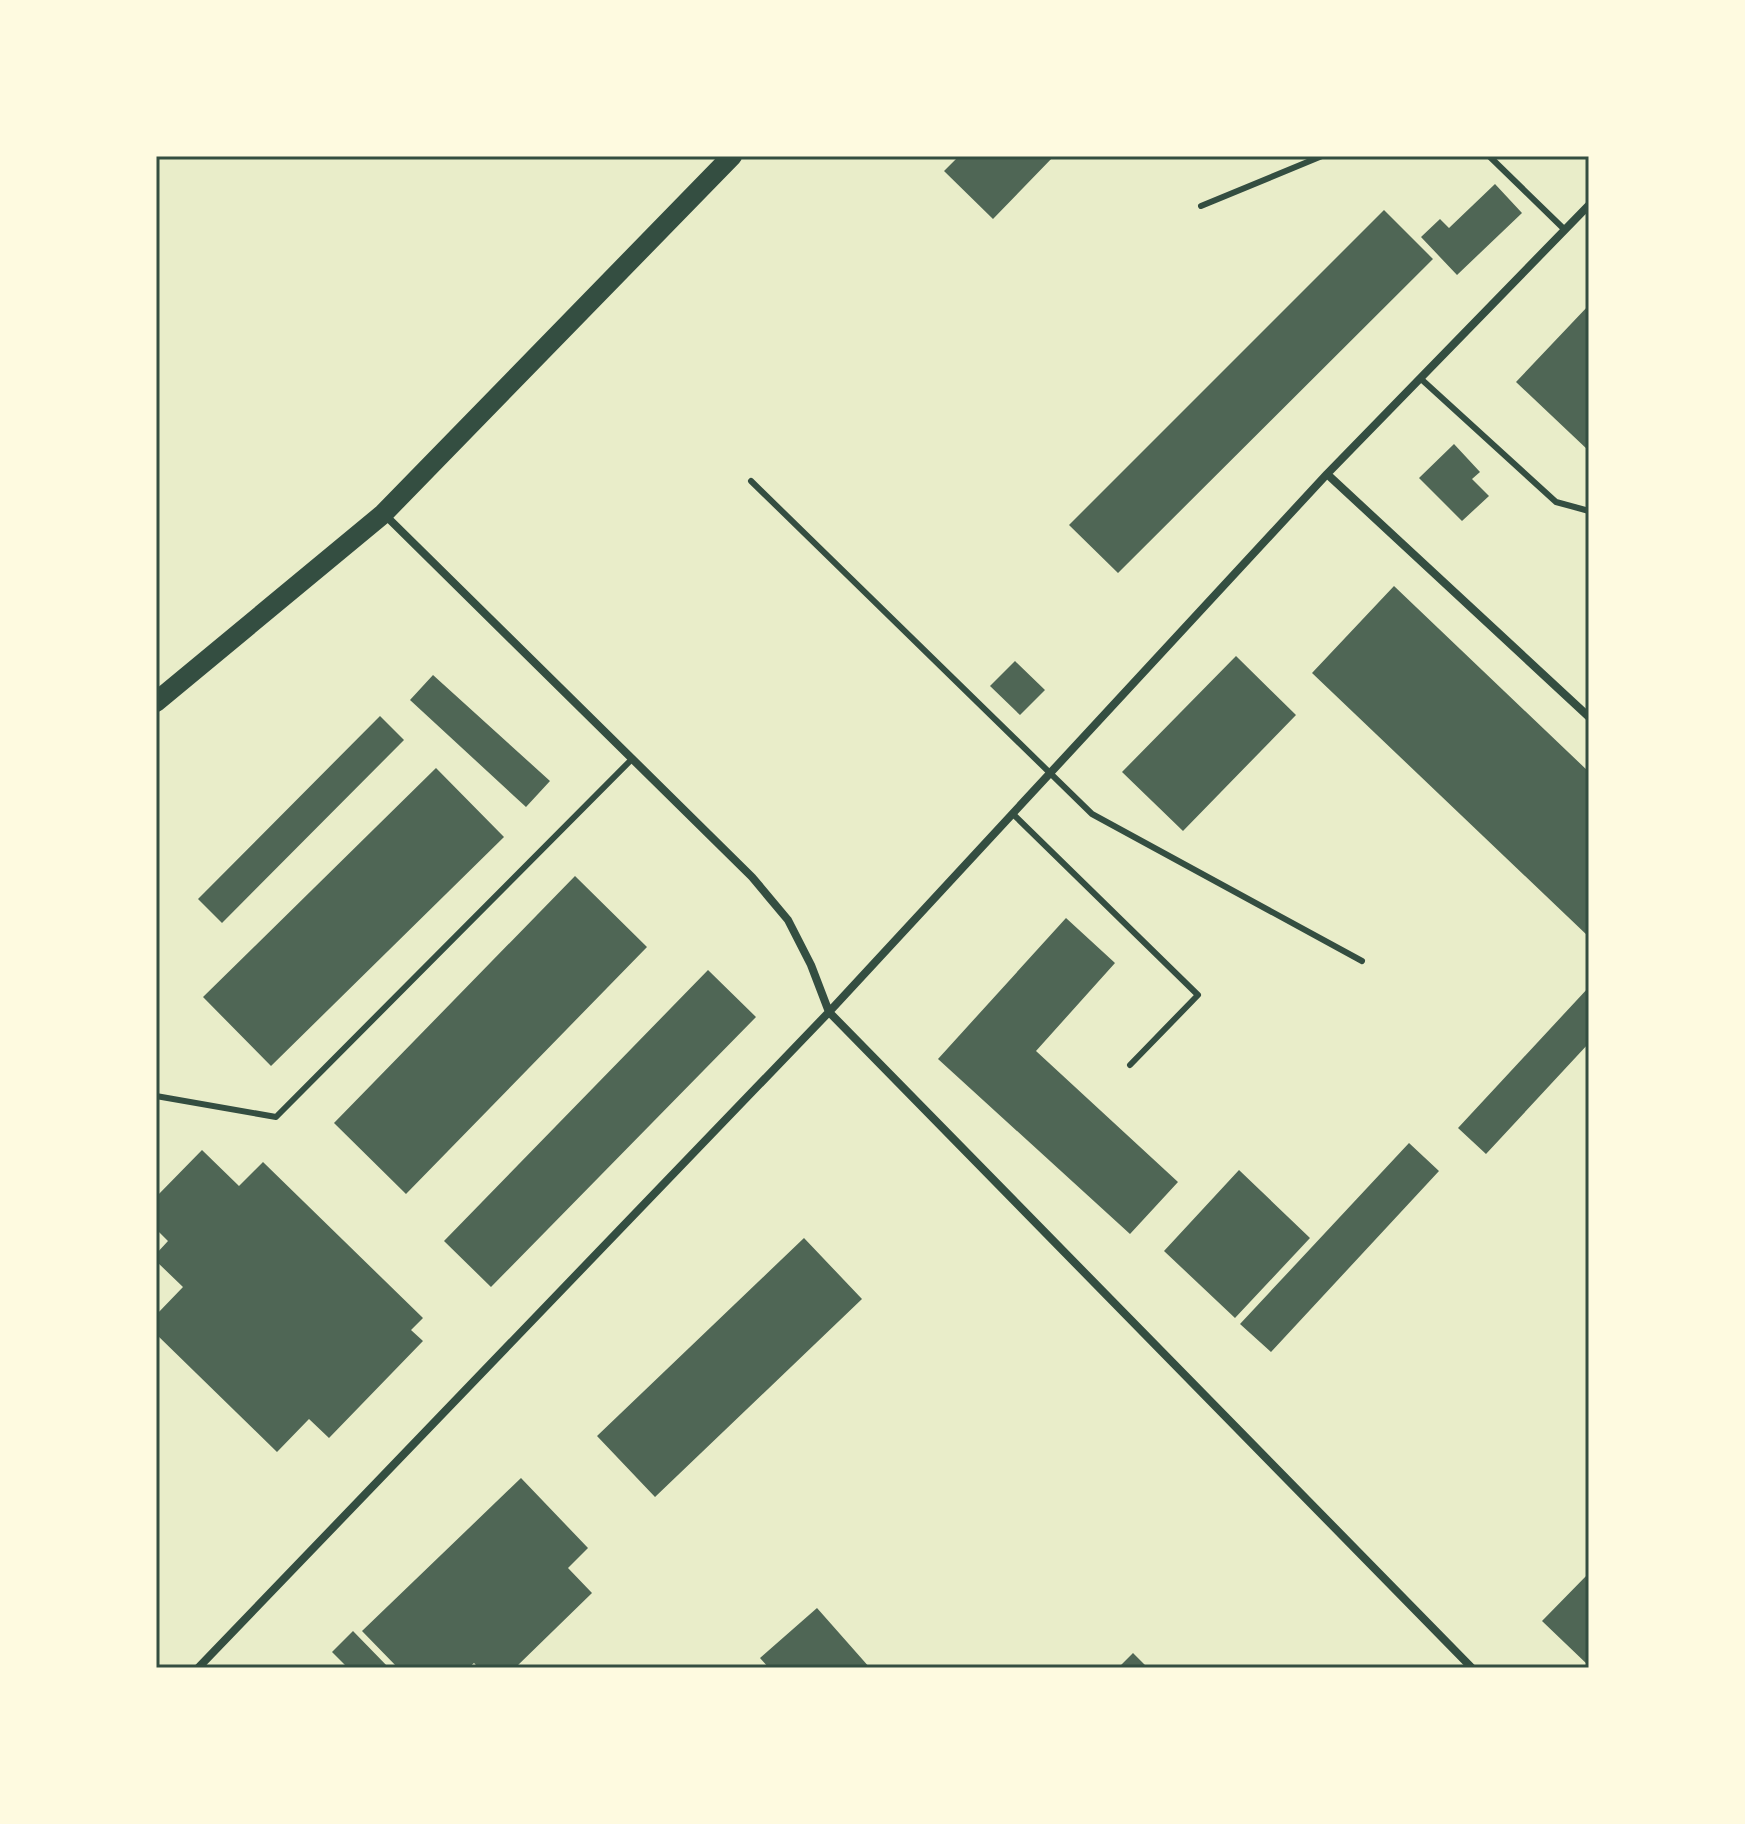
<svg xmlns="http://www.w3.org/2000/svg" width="1745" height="1824" font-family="'Roboto Serif',serif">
<rect width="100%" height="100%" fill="#e9edc9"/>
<path fill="#4f6655" d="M959,156H1054L993,219L944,171Z
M1495,184L1522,213L1457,275L1421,237L1440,219L1449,228Z
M1384,210L1433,259L1118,573L1069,525Z
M1589,305V451L1516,382Z
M1454,444L1480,472L1472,479L1489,496L1462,521L1419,478Z
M1394,586L1589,772V937L1312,673Z
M1236,656L1296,715L1183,831L1122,772Z
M1015,661L1045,690L1020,715L990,686Z
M433,675L550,781L526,807L410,700Z
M380,716L404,740L222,923L198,899Z
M436,768L504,837L271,1066L203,997Z
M575,876L647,947L406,1194L334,1123Z
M1066,918L1115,963L1036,1051L1178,1182L1130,1234L938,1059Z
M708,970L756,1017L491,1287L444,1241Z
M1589,987V1043L1486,1154L1458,1128Z
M1409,1143L1439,1171L1271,1352L1240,1324Z
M202,1150L239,1186L263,1162L423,1318L411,1330L423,1341L329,1438L309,1419L277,1452L156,1334V1315L183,1287L156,1261V1254L168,1241L156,1229V1197Z
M1239,1170L1310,1238L1235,1318L1164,1251Z
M804,1238L862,1299L655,1497L597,1436Z
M521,1478L588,1548L568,1568L592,1593L515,1668H479L474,1663L468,1668H398L362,1631Z
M1589,1573V1666L1542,1621Z
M817,1608L870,1668H769L760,1658Z
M353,1631L389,1668H348L332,1652Z
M1133,1653L1148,1668H1118Z"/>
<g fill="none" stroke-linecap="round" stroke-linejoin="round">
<path stroke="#344e41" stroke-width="6" d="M1489,156L1565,230
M1201,206L1322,156
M1420,378L1556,502L1589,511
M751,481L1092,814L1362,961
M1013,814L1198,995L1130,1065
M156,1096L276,1117L632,759"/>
<path stroke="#344e41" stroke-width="8" d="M1327,474L1589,717
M385,515L752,877L788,920L811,965L829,1012L1472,1668
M198,1668L829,1012L1327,474L1589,205"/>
<path stroke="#344e41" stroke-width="20" d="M156,702L383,514L732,156"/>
</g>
<rect width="1745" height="1824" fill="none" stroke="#fefae0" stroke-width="316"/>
<rect x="158" y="158" width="1429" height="1508" fill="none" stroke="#344e41" stroke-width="3"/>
</svg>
